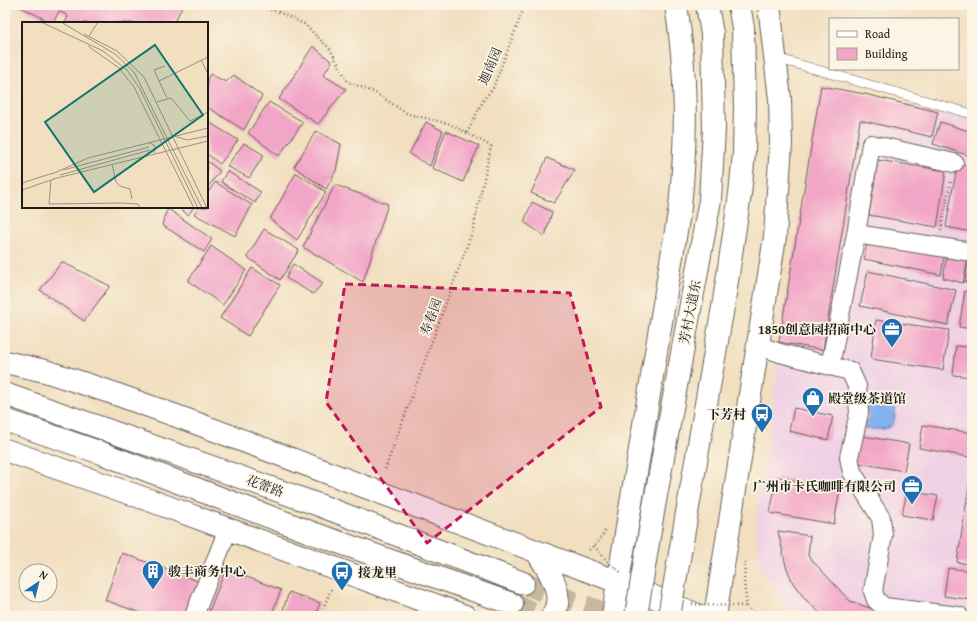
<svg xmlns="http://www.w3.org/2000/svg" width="977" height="621" font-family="'Gentium Book Plus','Noto Serif SC',serif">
<rect width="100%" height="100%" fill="#fcf5e5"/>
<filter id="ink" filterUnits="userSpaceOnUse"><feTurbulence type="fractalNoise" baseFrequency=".025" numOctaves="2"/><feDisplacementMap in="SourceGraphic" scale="8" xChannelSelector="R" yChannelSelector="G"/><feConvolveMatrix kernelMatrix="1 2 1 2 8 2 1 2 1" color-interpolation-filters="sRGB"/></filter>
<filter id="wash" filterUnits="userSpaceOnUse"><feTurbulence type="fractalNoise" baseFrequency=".012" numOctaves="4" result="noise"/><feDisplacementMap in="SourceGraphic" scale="16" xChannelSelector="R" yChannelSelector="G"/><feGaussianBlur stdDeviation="0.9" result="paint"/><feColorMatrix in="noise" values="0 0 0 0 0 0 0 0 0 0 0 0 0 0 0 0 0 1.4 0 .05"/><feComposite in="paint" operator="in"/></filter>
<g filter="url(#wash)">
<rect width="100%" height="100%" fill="#f1dfc0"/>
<path fill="#f0d0e5" d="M821,86L865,94L972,121V616H795L760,569L756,522L780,353L779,342Z"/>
<path fill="#83b3ee" stroke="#506885" d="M868,401L878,404H895C897,431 888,430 865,429L864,422L869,420L868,408L866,404Z"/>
<g id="blocks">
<path fill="#f2a6c7" d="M17,5H183L174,23H65L68,16L59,11L53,23H52Z
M313,46L332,62L323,75L346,89L318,124L279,99Z
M210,74L226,82L234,75L262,96L244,130L207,107V80Z
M821,86L865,94L938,112L932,137L860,120L823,350L779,342Z
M269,102L303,122L279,156L248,133Z
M207,121L238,140L220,164L207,154Z
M426,122L443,131L430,166L409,154Z
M940,122L972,132V149L970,156L933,144Z
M316,131L341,144L336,171L326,189L294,167Z
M446,131L479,146L463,182L432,168Z
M244,143L264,155L249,178L227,166Z
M547,158L575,170L554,203L531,193Z
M878,160L946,171L937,227L869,215Z
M207,161L220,171L207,188Z
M958,164L972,167V232L946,227L952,192Z
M227,171L261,192L255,203L221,182Z
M296,173L326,192L297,240L270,219Z
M215,182L252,205L235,236L194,214L199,207H207V194Z
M335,185L388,204L363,282L303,247Z
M532,202L552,212L545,236L524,222Z
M178,207H194L188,215Z
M168,209L212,239L204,252L162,225L165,215Z
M264,229L299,250L280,280L247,257Z
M868,238L945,253L941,275L864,259Z
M211,246L246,270L223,305L188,281Z
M948,249L969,253L963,283L943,278Z
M969,255H972V283L965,282Z
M62,262L110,286L84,321L40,290Z
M293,264L323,283L313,294L286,278Z
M252,268L280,285L248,336L220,318Z
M868,271L956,290L948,325L860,306Z
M965,291L972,292V329L959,327Z
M876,320L949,330L943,370L871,359Z
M956,346L972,347V377L953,375Z
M794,408L833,416L828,440L789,431Z
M923,425L972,433L969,457L919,448Z
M857,435L909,444L904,471L853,462Z
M971,474H972V565L957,562Z
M777,477L840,489L834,524L770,513Z
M907,491L938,496L933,520L902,515Z
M778,531L810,536L808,556L850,601L892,616H823L805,599L793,583L786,566Z
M122,553L200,582L188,616H149L105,600Z
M948,568L972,571V600L944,596Z
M226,569L281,590L271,616H207Z
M289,592L320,603L315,616H281Z
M328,612L337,616H326Z"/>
</g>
</g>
<g filter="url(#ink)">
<use href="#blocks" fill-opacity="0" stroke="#676055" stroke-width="1"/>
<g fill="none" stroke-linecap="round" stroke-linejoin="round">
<path stroke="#c6b89f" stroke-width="22" stroke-dasharray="22 11" stroke-linecap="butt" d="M523,583L611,616
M512,604L542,616"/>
<g stroke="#676055" stroke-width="10">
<path id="service" d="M776,58L972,114"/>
</g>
<g stroke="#676055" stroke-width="20">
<path id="minor" d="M856,234L972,252
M757,345L780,353L850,371L857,386L859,413L849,457L852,472L881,518L883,535L873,591L876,600L884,607L959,616
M830,366L856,234L871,144L954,163
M194,616L228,529"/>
</g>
<g stroke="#676055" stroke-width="24">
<path id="primary" d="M5,362L45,371L110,392L193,422L618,582L700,616
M5,394L319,505L523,583
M5,420L104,454L310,532L512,604
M5,450L149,500L465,616
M537,552C548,570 567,595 552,616
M613,616L618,582L680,207C687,137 687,74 676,5
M715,616L775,237L781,143L780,99L769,5"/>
</g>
<g stroke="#676055" stroke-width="24">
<path id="trunk" d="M707,5L712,34
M739,5L743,28"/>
</g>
<path stroke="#676055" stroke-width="2.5" stroke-dasharray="1 3" stroke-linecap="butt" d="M251,5L279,12L304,24L330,49L348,82L374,92L408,114L450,124L491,146L473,230L384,472
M467,133L484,99L493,88L525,5
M941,230L951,180
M589,550L599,541L605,531
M745,562L744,583L747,606L757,616
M320,616L332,587"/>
<use href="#service" stroke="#fff" stroke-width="9"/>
<use href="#minor" stroke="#fff" stroke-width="18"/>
<use href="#primary" stroke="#fff" stroke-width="22"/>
<use href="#trunk" stroke="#fff" stroke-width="22"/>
<g stroke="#676055" stroke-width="24" stroke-linecap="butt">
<path id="trunk-bridge" d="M636,616L653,512L710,200L714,129L712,34
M669,616L724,301L740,194L744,153L745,107L743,28"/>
</g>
<path stroke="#676055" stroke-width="2.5" stroke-dasharray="1 3" stroke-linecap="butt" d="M594,546L609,563L622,573
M692,604L704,605L747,606"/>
<use href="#trunk-bridge" stroke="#fff" stroke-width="22"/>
</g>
</g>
<path fill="#c2185b" fill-opacity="0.2" stroke="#c2185b" stroke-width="3" stroke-dasharray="8 5" stroke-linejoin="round" d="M345,284L570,293L601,407L427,543L326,402Z"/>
<defs>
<g id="office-pin" transform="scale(1.15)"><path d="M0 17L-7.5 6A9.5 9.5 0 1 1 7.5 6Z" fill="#1f6fb2" stroke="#fcf5e5"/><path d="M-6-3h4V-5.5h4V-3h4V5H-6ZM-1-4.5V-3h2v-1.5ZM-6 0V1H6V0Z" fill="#fff"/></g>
<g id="shop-pin" transform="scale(1.15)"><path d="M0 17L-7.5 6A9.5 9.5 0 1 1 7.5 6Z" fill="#1f6fb2" stroke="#fcf5e5"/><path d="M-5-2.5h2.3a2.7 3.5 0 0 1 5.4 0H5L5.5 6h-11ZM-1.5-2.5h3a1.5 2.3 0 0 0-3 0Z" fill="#fff"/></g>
<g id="bus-pin" transform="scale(1.15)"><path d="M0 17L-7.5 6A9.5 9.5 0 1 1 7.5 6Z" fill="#1f6fb2" stroke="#fcf5e5"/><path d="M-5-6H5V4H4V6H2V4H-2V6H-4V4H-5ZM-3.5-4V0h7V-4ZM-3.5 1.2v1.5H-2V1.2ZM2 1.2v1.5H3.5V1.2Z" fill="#fff"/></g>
<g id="building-pin" transform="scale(1.15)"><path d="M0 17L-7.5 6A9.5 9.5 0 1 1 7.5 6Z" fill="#1f6fb2" stroke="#fcf5e5"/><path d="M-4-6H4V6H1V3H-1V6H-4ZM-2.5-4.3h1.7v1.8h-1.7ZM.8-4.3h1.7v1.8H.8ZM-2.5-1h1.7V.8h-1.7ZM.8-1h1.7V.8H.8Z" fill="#fff"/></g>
</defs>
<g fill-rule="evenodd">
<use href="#office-pin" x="892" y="329"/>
<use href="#shop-pin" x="813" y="398"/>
<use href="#bus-pin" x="762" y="414"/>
<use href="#office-pin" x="912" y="486"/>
<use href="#building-pin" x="153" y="571"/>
<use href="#bus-pin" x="342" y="572"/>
</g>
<g text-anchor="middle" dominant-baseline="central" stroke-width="3.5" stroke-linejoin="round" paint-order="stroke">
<g font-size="13" fill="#1c1c1c" stroke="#fcf5e5">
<text transform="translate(490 66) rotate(-66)">迦南园</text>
<text transform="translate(690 312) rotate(-79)">芳村大道东</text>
<text transform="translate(431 317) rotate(-70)">寿春园</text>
<text transform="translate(265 486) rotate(20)">花蕾路</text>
</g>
<g font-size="13" font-weight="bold" fill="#1c1c1c" stroke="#fcf5e5" text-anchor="end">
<text x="876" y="329">1850创意园招商中心</text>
<text x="828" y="398" text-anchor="start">殿堂级茶道馆</text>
<text x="746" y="414">下芳村</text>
<text x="896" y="486">广州市卡氏咖啡有限公司</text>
<text x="168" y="571" text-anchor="start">骏丰商务中心</text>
<text x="358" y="572" text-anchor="start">接龙里</text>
</g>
</g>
<g transform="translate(22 22)">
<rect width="186" height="186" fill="#f1dfc0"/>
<path fill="none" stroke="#9c917e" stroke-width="1" d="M19,0L81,29L105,48L118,67L176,186M39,0L93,32L112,50L180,186M62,12L95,29L122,55L185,186M67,14L76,0M66,24L97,46L112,65L172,186M179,38L186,52M143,44L132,48L145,76M137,59L186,35M135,80L149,76L168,99L186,90M152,114L165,118L186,114M127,120L133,124L132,131M90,142L94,160L98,164L108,167L110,177M41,148L127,125M30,152L66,136L186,106M38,153L128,128M31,157L186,119M29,158L27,182L100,181L116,182L118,186M0,161L31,151M0,168L32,157"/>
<path fill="#0f766e" fill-opacity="0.15" stroke="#0f766e" stroke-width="2" d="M133,23L181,93L72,170L23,100Z"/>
<rect width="186" height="186" fill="none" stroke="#1c1c1c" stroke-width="2"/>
</g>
<rect width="977" height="621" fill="none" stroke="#fcf5e5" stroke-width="20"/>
<rect x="829" y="18" width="130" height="52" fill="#fcf5e5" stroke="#a29e95"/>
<rect x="837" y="31" width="20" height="6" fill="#ffffff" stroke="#a29e95"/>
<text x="865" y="38" font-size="12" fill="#1c1c1c">Road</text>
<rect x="837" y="48" width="20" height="12" fill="#f2a6c7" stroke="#a29e95"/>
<text x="865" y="58" font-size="12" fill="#1c1c1c">Building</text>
<g transform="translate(38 583) rotate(35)"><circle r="19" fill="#fcf5e5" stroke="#a29e95"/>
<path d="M0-3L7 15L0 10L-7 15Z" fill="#1f6fb2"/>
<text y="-6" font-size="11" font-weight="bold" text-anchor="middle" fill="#1c1c1c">N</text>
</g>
</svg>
